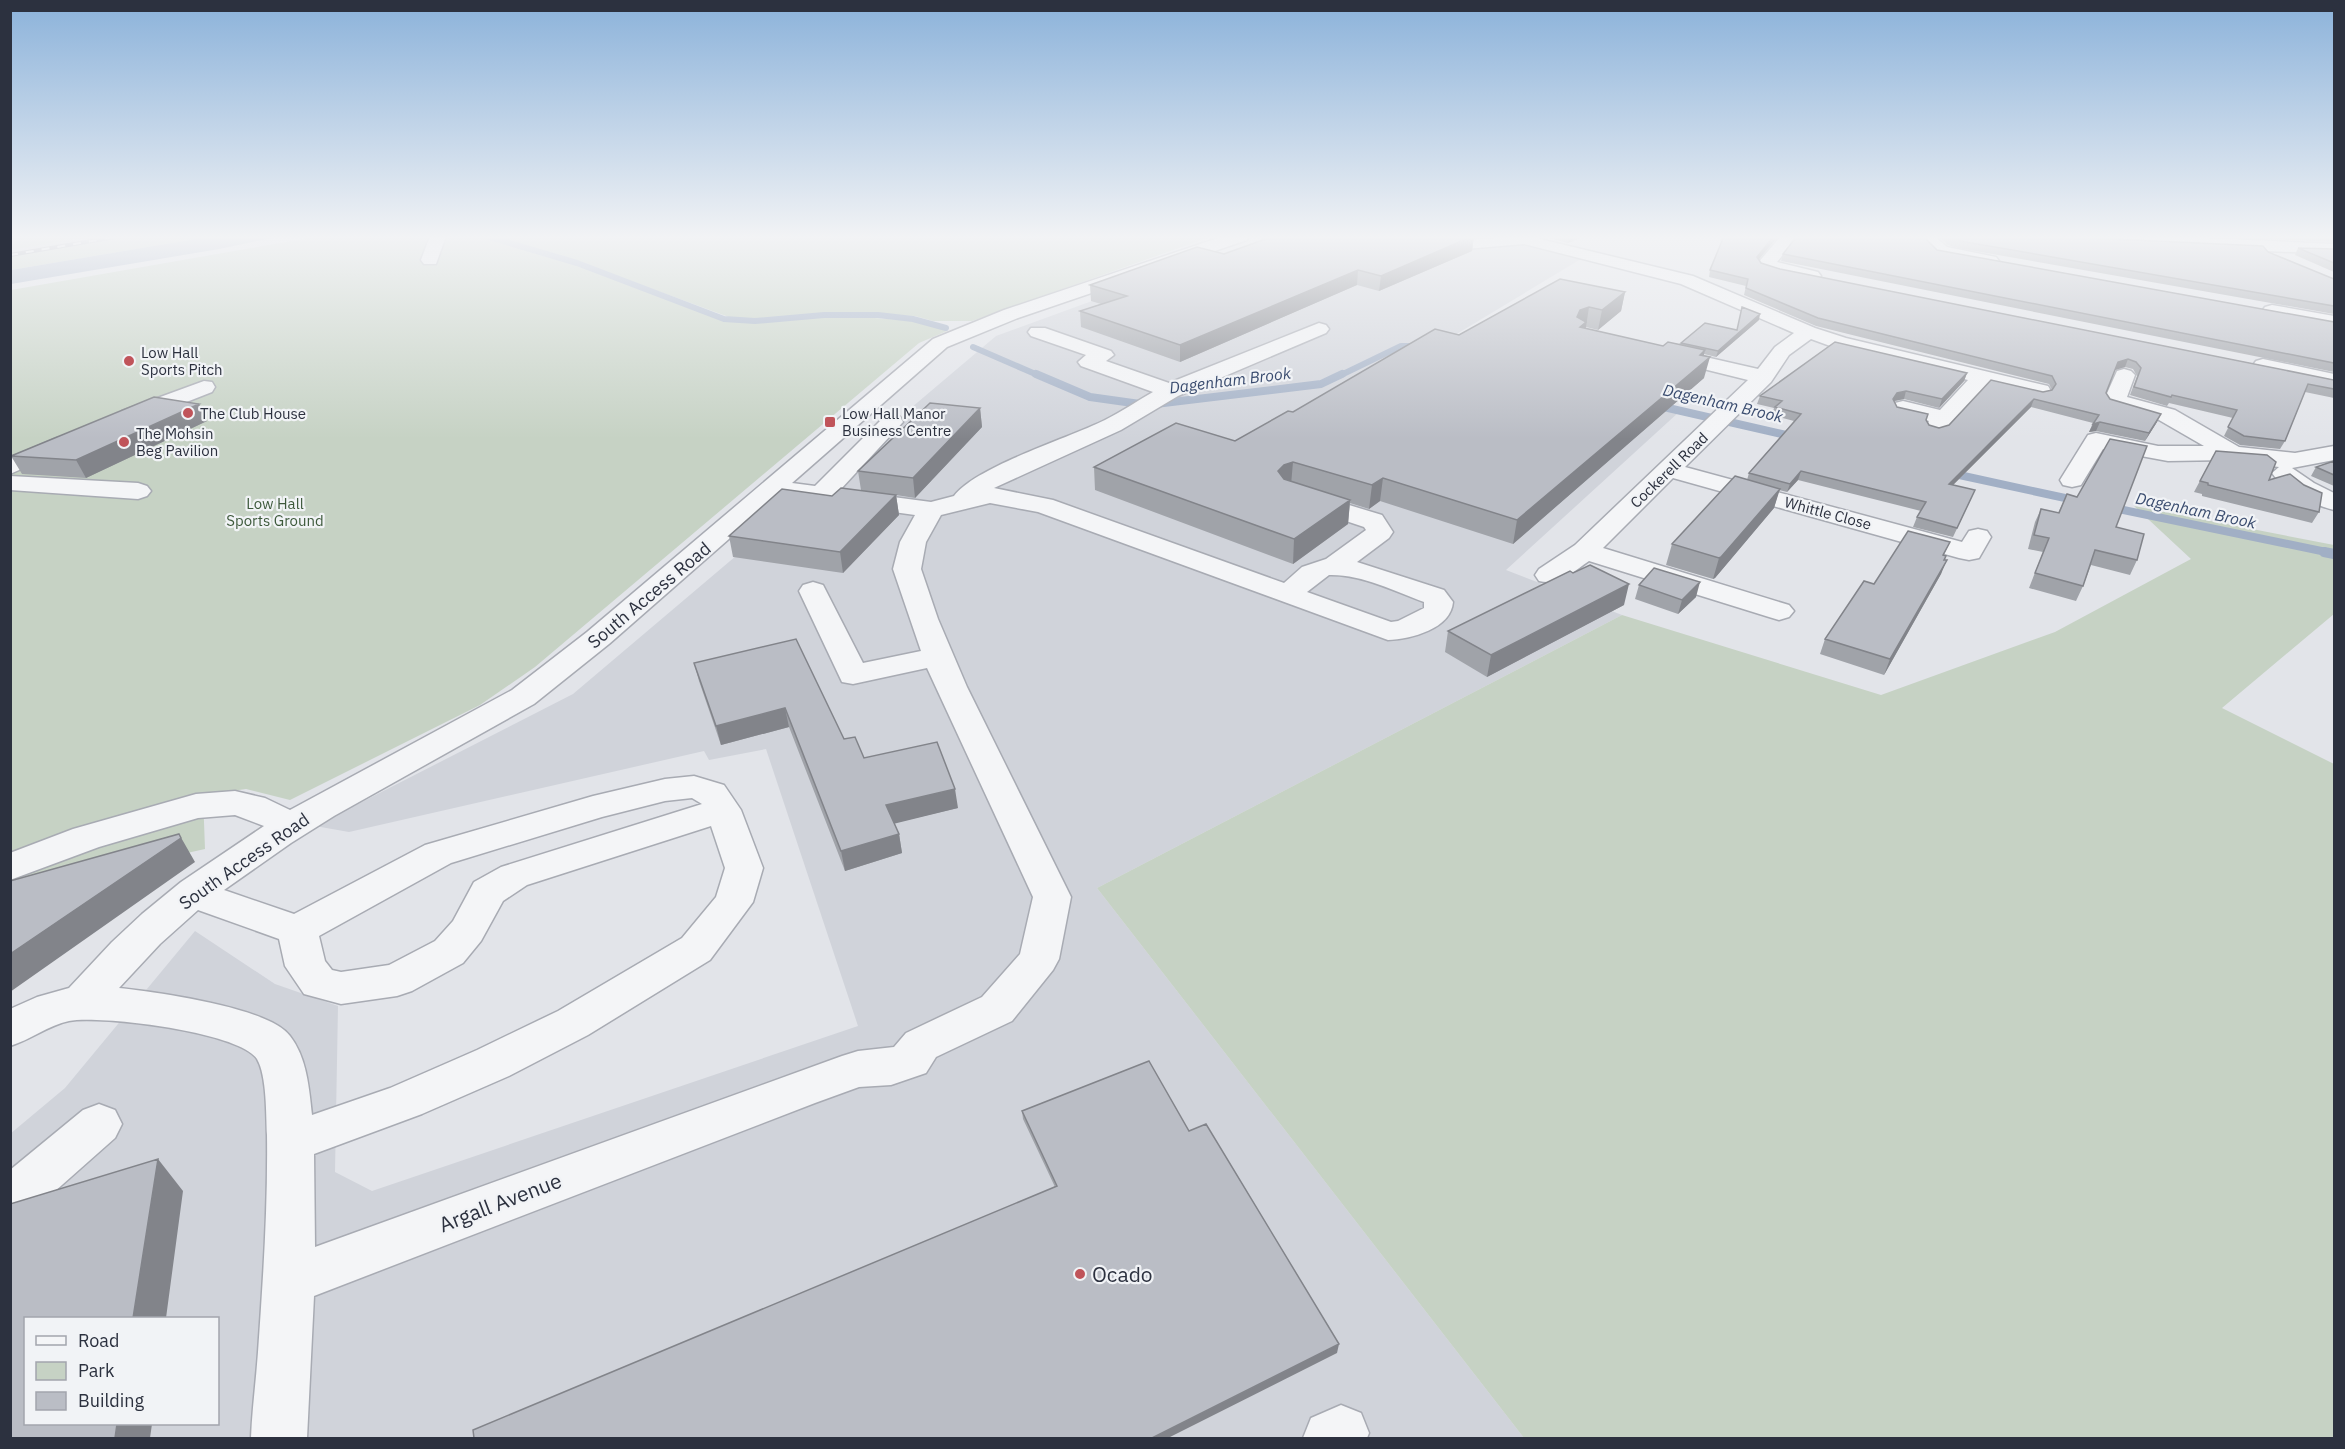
<svg xmlns="http://www.w3.org/2000/svg" width="2345" height="1449" font-family="'IBM Plex Sans',sans-serif">
<rect width="100%" height="100%" fill="#e2e4e9"/>
<path fill="#d0d3da" fill-rule="evenodd" d="M93,236H133L11,256L10,250Z
M1270,236H1425L1447,241L1498,237L1505,241L1581,259L1430,350L1679,412L1506,570L1622,615L1097,888L1524,1438H11L10,1134L65,1088L195,931L275,984L338,1006L335,1172L372,1191L858,1026L766,749L709,760L704,751L349,832L315,826L573,694L996,336ZM26,1318H218V1424H26Z"/>
<path fill="#c6d2c4" d="M11,236H93L11,250Z
M133,236H213L11,270V256Z
M320,236H481L584,267L720,320L752,323L809,317L874,318L918,321L947,331L919,343L535,667L480,705L290,800L246,789L203,795L205,849L11,892V290Z
M490,236H1213L972,321H933L915,316L823,314L737,320L576,261Z
M2134,506L2334,545V614L2222,708L2334,764V1438H1524L1097,888L1622,615L1881,695L2055,632L2191,559Z"/>
<path fill="#a1afc5" d="M213,236H281L219,249L11,284V270Z"/>
<g fill="none" stroke-linecap="round" stroke-linejoin="round">
<path stroke="#a1afc5" stroke-width="6" d="M486,236L577,263L724,319L755,321L824,315H878L913,319L946,328
M973,347L1040,376
M1339,376L1401,346H1418"/>
<path stroke="#a1afc5" stroke-width="8" d="M1036,374L1090,397L1147,405L1321,384L1342,374
M1655,405L1795,437
M1950,473L2079,501
M2109,507L2331,553"/>
<path stroke="#a1afc5" stroke-width="10" d="M2324,552L2334,554"/>
<g stroke="#a8abb3" stroke-width="3">
<path id="minor" d="M430,236H446L436,264H424L421,260Z
M1224,236H1249L1247,240L1018,318L947,347L792,483L815,486L884,417L892,415L900,417L903,422L840,490L931,502L954,496C975,467 1069,438 1105,420C1121,412 1137,401 1153,392L1081,366L1078,362L1086,355L1031,336L1028,332L1031,328H1045L1111,351L1114,355L1106,361L1169,383L1319,323L1326,325L1329,329L1326,333L1178,396L1121,430L994,488L1053,500L1284,583L1302,567L1326,559L1366,530L1364,527L1298,505L1294,500L1298,495L1307,492L1316,495L1382,515L1393,532L1389,538L1357,562L1444,590L1453,602C1451,629 1411,639 1388,640L1038,512L990,503L941,515L926,542L921,569L938,619L967,687L1071,897L1059,959L1053,970L1012,1021L936,1057L926,1073L891,1085L859,1087L815,1103L314,1296L307,1438H251C252,1410 256,1381 258,1352C263,1280 268,1207 267,1135C266,1115 267,1076 257,1059C240,1032 100,1015 69,1021C49,1025 30,1040 10,1046V1009L37,997L69,988L112,942L142,914L181,882L264,826L235,815L198,818L99,847L10,880V853L73,829L196,794L235,791L265,798L290,810L512,690L587,632L933,339L1004,310ZM778,496L915,515L900,542L893,569L921,651L863,663L823,585L813,582L803,585L799,591L842,682L853,684L927,668L1033,897L1020,954L982,997L906,1033L894,1047L858,1051L842,1056L315,1247L314,1154L422,1114L509,1076L588,1035L710,960L753,902L763,868L741,810L724,785L694,776L665,779L593,796L425,845L294,914L224,890L291,843L334,816L534,704L609,644ZM1329,575C1361,574 1394,591 1424,602V608L1398,621L1391,622L1307,592ZM692,798L702,804L501,867L474,882L453,921L435,941L389,965L341,972L332,970L325,961L319,936L451,863L602,817L665,801ZM711,826L725,868L716,897L682,938L558,1011L477,1050L390,1088L312,1115C309,1088 307,1058 290,1036C269,1007 155,992 119,988L160,944L198,910L279,939L285,966L304,994L341,1004L397,996L412,991L463,963L481,941L503,901L527,885Z
M1368,236C1392,236 1415,241 1439,241C1472,241 1505,236 1538,236L1540,239L1693,276L1815,328L1846,338L2048,386L2051,391L2048,396L2040,398L1987,385L1944,432L1936,434L1928,432L1925,427L1929,421L1895,413L1892,408L1895,403L1903,401L1940,410L1968,380L1833,347L1811,339L1789,355L1771,382L1685,467L1962,542L1969,531L1978,529L1987,531L1991,537L1979,558L1969,560L1959,558L1673,478L1603,548L1789,605L1794,611L1789,617L1779,620L1769,617L1589,561C1573,572 1559,586 1539,581L1535,575L1539,569L1575,545L1748,380L1659,358L1656,354L1659,350L1666,348L1758,369L1775,347L1794,333L1681,284L1524,244L1441,251L1414,250L1370,240Z
M1781,236H1798L1777,262L1818,272L1821,276L1818,280L1812,281L1760,268L1757,264Z
M1916,236H1934L1947,247L1996,257L1999,261L1996,265L1990,266L1935,255Z
M2038,236H2161L2334,244V254L2046,241Z
M2272,305L2334,316V328L2265,315L2262,311L2265,307Z
M2263,359L2334,374V386L2256,369L2253,365L2256,361Z
M2124,369L2131,371L2135,375L2127,397L2175,410L2239,447L2295,453L2334,446V460L2292,468L2314,483L2334,493V510C2314,505 2284,491 2272,473L2279,467L2227,460L2168,461L2103,449L2081,485L2072,487L2063,485L2060,480L2088,435L2096,433L2158,446H2204L2159,420L2107,405L2104,400L2117,371Z
M204,381L212,382L215,387L212,392L138,421L130,423L122,421L119,416L122,411Z
M57,438L65,440L69,445L65,450L10,474V458Z
M10,476L138,483L147,486L151,491L147,496L138,499L10,490Z
M99,1104L115,1110L122,1124L115,1138L27,1216L10,1222V1170L83,1110Z
M1341,1405L1361,1413L1369,1433L1367,1438H1303L1311,1418Z"/>
</g>
<use href="#minor" fill="#f4f5f7" fill-rule="evenodd"/>
<g stroke="#7d8291" stroke-width="4">
<path id="rail" d="M10,255L121,236"/>
</g>
<use href="#rail" stroke="#f1f3f6" stroke-width="2" stroke-dasharray="8" stroke-linecap="butt"/>
</g>
<path fill="#a0a3a9" d="M1274,236H1485L1474,237L1472,251L1379,291L1357,285L1180,362L1081,327L1080,311L1101,304L1091,301L1090,285L1224,254Z
M1541,236H1585L1568,243Z
M1724,236H1776V239L1758,260L1761,263L1780,269L2334,380V398L2305,392L2285,441L2280,449L2240,445L2224,436L2233,418L2169,403L2167,406L2130,395L2137,376L2133,369L2125,367L2115,370L2106,393L2110,399L2157,422L2145,441L2096,431L2089,432L2093,423L2031,407L1953,485L1971,499L1953,537L1913,527L1917,517L1921,511L1798,480L1787,492L1779,490L1774,508L1715,578L1713,579L1666,565L1672,544L1747,480L1749,473L1794,421L1772,415L1774,408L1757,404L1760,396L1967,373L1964,381L1939,408L1904,399L1894,401L1897,407L1926,420L1929,425L1939,428L1949,425L2043,392L2052,390L2049,384L1816,326L1744,295L1746,286L1709,277L1710,270Z
M1812,236H1923L1937,250L2334,322V372L1781,261L1783,254Z
M1938,236H2047L2268,252L2334,279V315V314L1958,248L1948,245Z
M2214,236H2334V244V242Z
M2298,248L2334,249V272L2295,255Z
M1625,292L1621,311L1598,330L1586,327L1584,328L1663,346L1681,345V343L1737,330L1759,320L1716,357L1704,354V378L1513,544L1380,501L1369,509L1350,503L1348,524L1293,564L1095,490L1094,467L1235,441L1293,412L1459,335Z
M980,408L982,427L915,498L896,495L899,515L843,573L733,557L729,536L832,496L861,490L858,471Z
M207,421L86,478L22,474L11,456Z
M2216,451L2269,480L2319,512L2312,523L2202,496V494L2194,492Z
M2334,461V486L2311,476L2316,467Z
M2067,494L2116,527L2137,560L2130,575L2091,565L2083,586L2076,601L2029,588L2043,552L2028,549L2035,522L2041,509L2058,513Z
M1950,542L1944,555L1946,556L1941,574L1884,675L1820,654L1825,639L1874,584Z
M1639,585L1696,597L1678,614L1635,599Z
M1624,605L1487,677L1445,652L1448,631Z
M694,663L844,739L864,758L958,808L894,823L899,834L902,853L845,871L789,727L721,745L699,681Z
M1022,1111L1189,1131L1337,1353L1055,1187L1023,1119Z"/>
<path fill="#82848a" d="M1474,236L1472,251L1379,291L1381,276Z
M1569,236H1585L1568,243Z
M1774,236H1776V239L1755,264L1757,257Z
M1358,270L1357,285L1180,362V345Z
M1625,292L1621,311L1598,330L1602,310Z
M1589,307L1586,327L1582,342L1577,317L1580,310Z
M1760,314L1759,320L1716,357L1718,351Z
M1705,350L1702,364L1710,357L1704,378L1513,544L1517,520Z
M2128,359L2125,367L2115,370L2118,362Z
M1967,373L1964,381L1939,408L1942,399Z
M1906,391L1904,399L1894,401L1893,399L1897,393Z
M2034,399L2031,407L1945,493L1949,484Z
M199,404L207,421L86,478L76,460Z
M980,408L982,427L915,498L913,478Z
M2161,414L2157,422L2145,441L2149,433Z
M2100,422L2096,431L2089,432L2093,424Z
M1293,462L1291,485L1282,488L1278,471L1284,465Z
M1801,471L1798,480L1787,492L1790,484Z
M1383,478L1380,501L1369,509L1372,485Z
M1780,489L1774,508L1715,578L1713,579L1719,558Z
M896,495L899,515L843,573L840,552Z
M1350,500L1348,524L1293,564L1294,539Z
M1947,560L1941,574L1884,675L1890,659Z
M1700,582L1696,597L1678,614L1682,600Z
M1629,584L1624,605L1487,677L1491,655Z
M785,708L789,727L721,745L716,726Z
M955,789L958,808L889,825L886,805Z
M179,834L195,862L10,992V954Z
M899,834L902,853L845,871L841,851Z
M158,1159L183,1191L166,1318H133Z
M1339,1344L1337,1353L1168,1438H1152Z
M117,1424H152L150,1438H115Z"/>
<path fill="#babdc5" stroke="#82848a" stroke-width="1.5" d="M1274,236H1409L1415,238L1473,236L1381,276L1358,270L1180,345L1080,311L1127,296L1090,285L1197,247L1224,254Z
M1724,236H1774L1757,257L1761,263L1780,269L2334,380V389L2308,384L2285,441L2244,436L2228,427L2237,410L2172,395L2171,397L2134,387L2141,368L2136,362L2128,359L2118,362L2106,393L2110,399L2161,414L2149,433L2100,422L2093,424L2099,415L2034,399L1949,484L1975,490L1957,528L1917,517L1926,502L1801,471L1790,484L1749,473L1801,414L1775,407L1782,401L1760,396L1835,342L1967,373L1942,399L1906,391L1897,393L1893,399L1897,407L1928,414L1926,420L1929,425L1939,428L1949,425L1991,380L2043,392L2052,390L2056,384L2052,376L1818,318L1746,288L1748,279L1710,270Z
M1797,236L1820,237L1819,236H1923L1937,250L2334,322V363L1783,254Z
M1948,236H2047L2263,246L2268,252L2334,279V306L1960,241L1950,238Z
M2298,248L2334,249V263Z
M1560,279L1625,292L1602,310L1589,307L1580,310L1577,317L1586,322L1580,327L1663,346L1668,342L1705,350L1700,355L1710,357L1517,520L1383,478L1372,485L1293,462L1284,465L1278,471L1284,479L1350,500L1294,539L1094,467L1176,423L1235,441L1288,411L1293,412L1435,329L1459,335Z
M1742,307L1760,314L1718,351L1681,343L1705,323L1737,330Z
M154,397L199,404L76,460L11,456Z
M930,403L980,408L913,478L858,471Z
M2110,439L2147,446L2116,527L2144,534L2137,560L2095,550L2083,586L2035,573L2049,538L2034,535L2041,509L2059,513L2067,494L2077,497Z
M2216,451L2267,455L2276,462L2269,480L2290,474L2304,485L2322,493L2319,512L2208,485V483L2200,481Z
M2334,461V475L2316,467Z
M1735,476L1780,489L1721,557L1719,558L1672,544Z
M841,488L896,495L840,552L729,536L782,489L832,496Z
M1908,531L1950,542L1943,555L1946,556L1944,560H1947L1890,659L1825,639L1864,581L1874,584Z
M1590,565L1629,584L1491,655L1448,631L1570,571L1573,573Z
M1654,568L1700,582L1682,600L1639,585Z
M796,639L844,739L855,737L864,758L937,742L955,789L886,805L899,834L841,851L785,708L716,726L694,663Z
M179,834L181,838L10,954V881Z
M1149,1061L1189,1131L1206,1124L1339,1344L1152,1438H474L473,1430L1057,1186L1022,1111Z
M158,1159L133,1318H26V1424H117L115,1438H10V1204Z"/>
<linearGradient id="sky" x2="0" y2="1"><stop stop-color="#8bb2da"/><stop offset="0.54" stop-color="#f2f3f5"/><stop offset="1" stop-color="#f2f3f5" stop-opacity="0"/></linearGradient>
<rect width="2345" height="439" fill="url(#sky)"/>
<g fill="#c0545a" stroke="#f1f3f6" stroke-width="2">
<circle cx="129" cy="361" r="6"/>
<circle cx="188" cy="413" r="6"/>
<rect x="824" y="416" width="12" height="12" rx="3"/>
<circle cx="124" cy="442" r="6"/>
<circle cx="1080" cy="1274" r="6"/>
</g>
<g text-anchor="middle" dominant-baseline="central" stroke-width="4.5" stroke-linejoin="round" paint-order="stroke">
<g font-size="15" fill="#2c313f" stroke="#f1f3f6" text-anchor="start">
<text x="141" y="352">Low Hall<tspan x="141" dy="17">Sports Pitch</tspan></text>
<text x="200" y="413">The Club House</text>
<text x="842" y="413">Low Hall Manor<tspan x="842" dy="17">Business Centre</tspan></text>
<text x="136" y="433">The Mohsin<tspan x="136" dy="17">Beg Pavilion</tspan></text>
</g>
<g font-size="15" fill="#2c313f" stroke="#f1f3f6">
<text transform="translate(1669 470) rotate(-44)">Cockerell Road</text>
<text transform="translate(1828 513) rotate(15)">Whittle Close</text>
</g>
<g font-size="15" fill="#3d593b" stroke="#f1f3f6">
<text x="275" y="503">Low Hall<tspan x="275" dy="17">Sports Ground</tspan></text>
</g>
<g font-size="16" font-style="italic" fill="#3a4c6f" stroke="#f1f3f6">
<text transform="translate(1230 380) rotate(-7)">Dagenham Brook</text>
<text transform="translate(1723 403) rotate(13)">Dagenham Brook</text>
<text transform="translate(2196 510) rotate(12)">Dagenham Brook</text>
</g>
<g font-size="18" fill="#2c313f" stroke="#f1f3f6">
<text transform="translate(649 595) rotate(-40)">South Access Road</text>
<text transform="translate(244 861) rotate(-35)">South Access Road</text>
</g>
<g font-size="21" fill="#2c313f" stroke="#f1f3f6">
<text transform="translate(500 1202) rotate(-21)">Argall Avenue</text>
</g>
<g font-size="21" fill="#2c313f" stroke="#f1f3f6" text-anchor="start">
<text x="1092" y="1274">Ocado</text>
</g>
</g>
<rect width="2345" height="1449" fill="none" stroke="#2c313f" stroke-width="24"/>
<rect x="24" y="1317" width="195" height="108" fill="#f1f3f6" stroke="#a2a5ad" stroke-width="1.5"/>
<rect x="36" y="1336" width="30" height="9" fill="#f4f5f7" stroke="#a2a5ad" stroke-width="1.5"/>
<text x="78" y="1347" font-size="18" fill="#2c313f">Road</text>
<rect x="36" y="1362" width="30" height="18" fill="#c6d2c4" stroke="#a2a5ad" stroke-width="1.5"/>
<text x="78" y="1377" font-size="18" fill="#2c313f">Park</text>
<rect x="36" y="1392" width="30" height="18" fill="#babdc5" stroke="#a2a5ad" stroke-width="1.5"/>
<text x="78" y="1407" font-size="18" fill="#2c313f">Building</text>
</svg>
